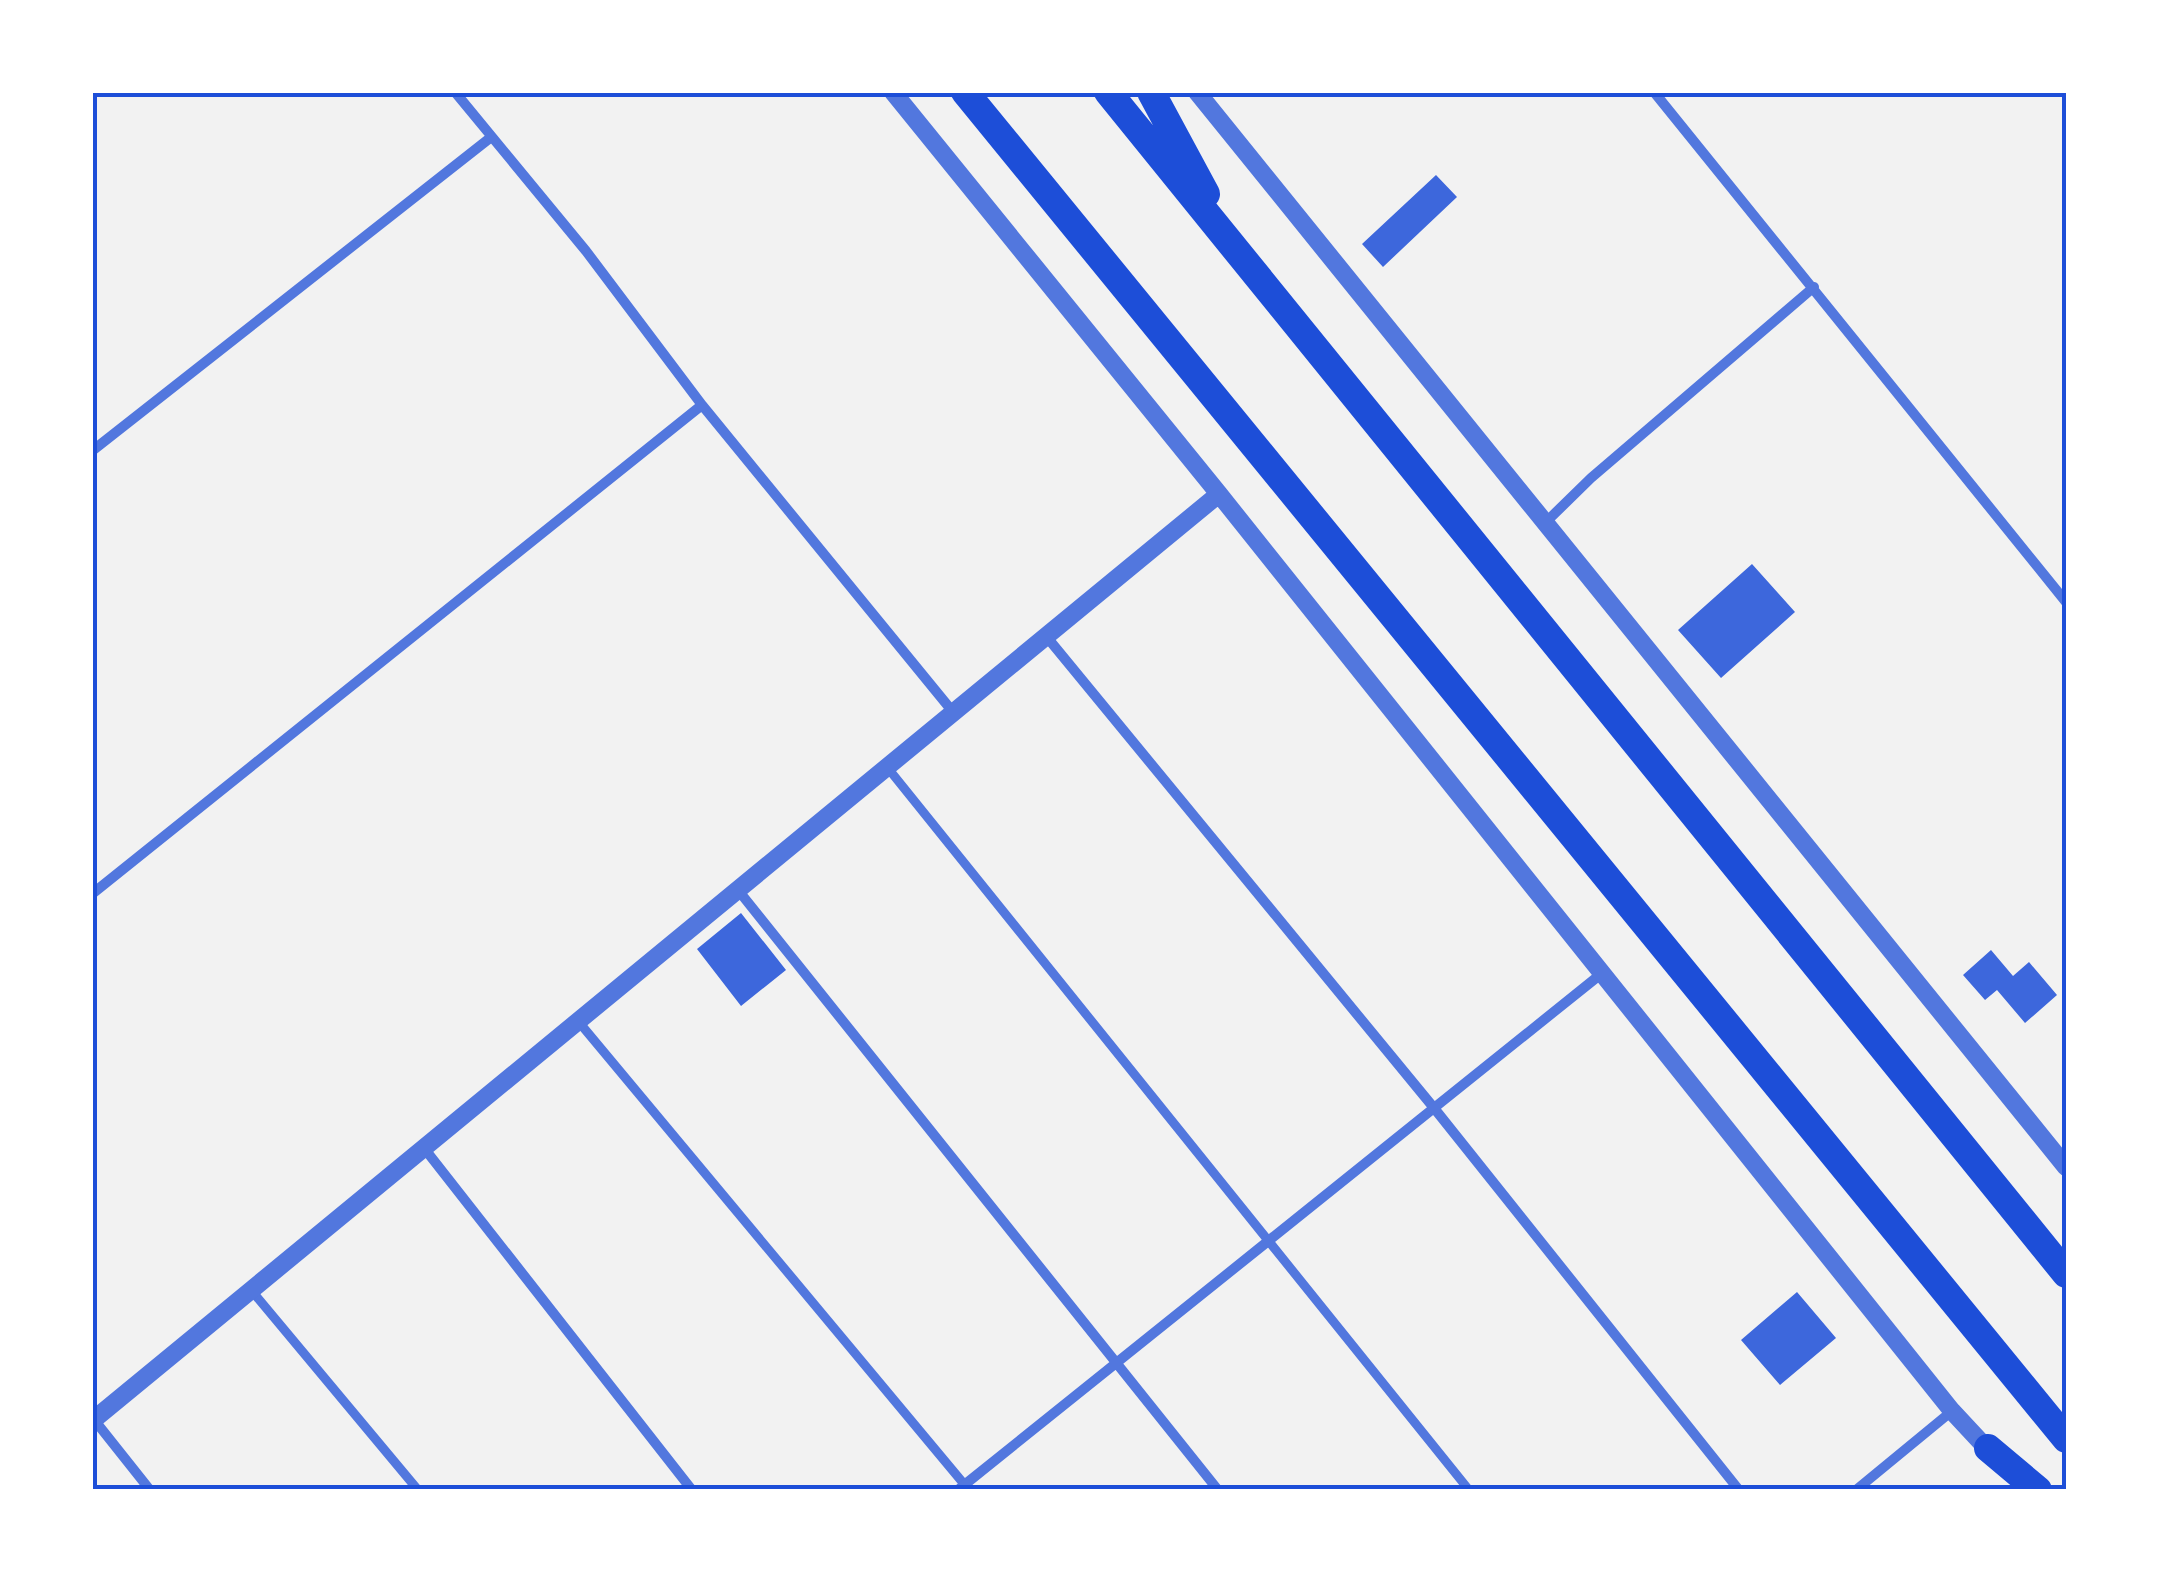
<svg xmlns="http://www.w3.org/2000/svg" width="2159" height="1582" font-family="Overpass,sans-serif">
<rect width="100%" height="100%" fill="#f2f2f2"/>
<path fill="#3d67dc" d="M1436,175L1457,197L1383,267L1362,244Z
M1752,564L1795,612L1721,678L1678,630Z
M741,913L786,970L741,1006L697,949Z
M1991,950L2013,976L2029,962L2057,995L2025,1023L1997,990L1985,1000L1963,975Z
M1797,1292L1836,1338L1780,1385L1741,1340Z"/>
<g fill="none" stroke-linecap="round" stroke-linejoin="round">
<path stroke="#5277de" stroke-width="9" d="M887,767L1469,1490
M578,1021L969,1490
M251,1290L418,1490"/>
<path stroke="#5277de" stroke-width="10" d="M455,92L586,251L702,405L953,712
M1654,92L2066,602
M92,451L490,138
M1545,523L1591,478L1814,287
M1046,636L1434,1108L1739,1490
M738,890L1218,1490
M92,894L702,405
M424,1148L692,1490
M92,1417L150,1490
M958,1490L1601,974
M1856,1490L1952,1411"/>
<path stroke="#5277de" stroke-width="18" d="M893,92L1219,494L1952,1411L1992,1454
M1197,92L2066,1167
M92,1421L1219,494"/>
<path stroke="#1d4ed8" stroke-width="28" d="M965,92L2066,1439
M1108,92L2066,1274
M1151,92L1206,194
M1988,1448L2038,1490"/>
</g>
<rect width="2159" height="1582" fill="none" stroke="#ffffff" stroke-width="190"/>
<rect x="95" y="95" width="1969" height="1392" fill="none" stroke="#1d4ed8" stroke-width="4"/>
</svg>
